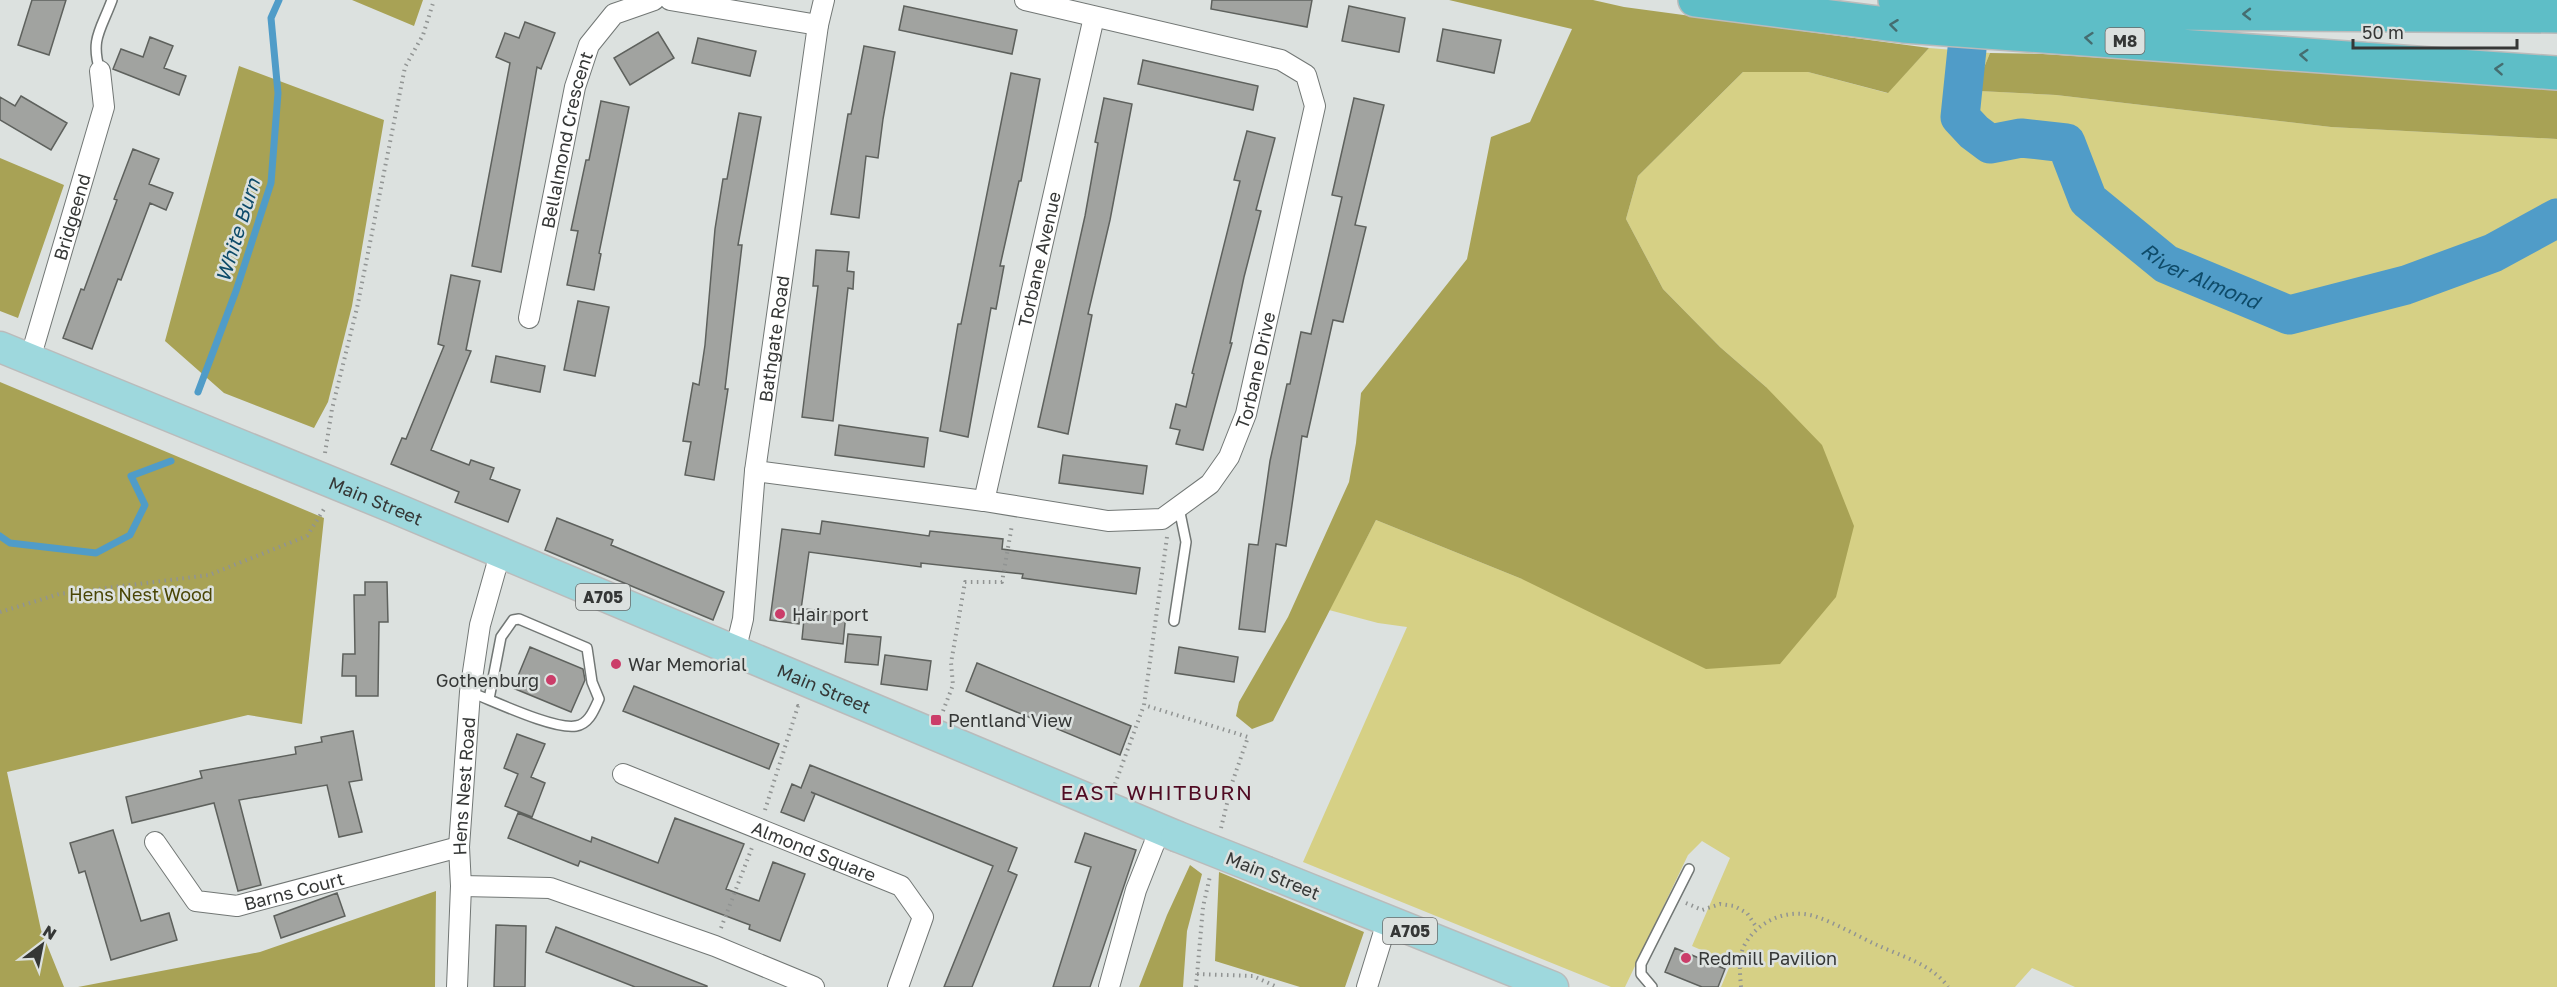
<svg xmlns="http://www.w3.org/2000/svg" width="2557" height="987" font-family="'Golos Text',sans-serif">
<rect width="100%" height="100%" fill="#dce1df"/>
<path fill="#d6d085" d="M1929,48L1990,53L1983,70L1980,91L2056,95L2331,127L2557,139V987H2075L2032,968L2015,987H1721L1731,963L1692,946L1730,858L1702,841L1688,855L1625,987H1611L1303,862L1407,627L1378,623L1329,610L1376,520L1522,579L1766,387L1720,347L1663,289L1626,219L1638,176L1743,72H1808L1887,93Z"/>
<path fill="#a8a255" d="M352,0H423L414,26Z
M1449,0H1593L1624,7L1929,48L1888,93L1808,72H1743L1638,176L1626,219L1663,289L1720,347L1766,387L1822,445L1854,526L1836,597L1780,664L1706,669L1522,579L1376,520L1273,721L1252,729L1236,716L1239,702L1288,617L1349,482L1356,443L1361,393L1467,259L1491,137L1530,122L1572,29Z
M1990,53L2043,54L2557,87V139L2331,127L2056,95L1979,91L1983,70Z
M239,66L384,120L352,306L328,402L314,428L224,393L165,341Z
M0,158L64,185L18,318L0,311Z
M0,382L324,518L302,724L248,715L7,772L41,930L64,987H0Z
M1190,865L1202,874L1187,931L1183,987H1139L1167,915Z
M1219,872L1364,932L1345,987H1300L1215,961Z
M436,891L435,987H78L260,952Z"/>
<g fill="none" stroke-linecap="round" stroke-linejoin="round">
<path stroke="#509cc8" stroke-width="7" d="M198,392L236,291L271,183L278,93L271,18L279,0
M0,536L10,543L96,553L130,535L145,505L131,476L171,461"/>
<path stroke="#509cc8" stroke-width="39" id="s1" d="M1967,49L1960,117L1974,132L1990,144L2021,138L2066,143L2088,200L2166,264L2289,315L2406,285L2493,253L2557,218"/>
</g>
<path fill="#a1a3a0" stroke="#5e615d" stroke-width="1.5" d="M32,0H66L49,55L18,45Z
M1212,0H1312L1307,27L1211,9Z
M904,6L1017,30L1012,54L899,30Z
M1349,6L1405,18L1399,52L1342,41Z
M525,22L555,33L541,69L537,67L501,272L472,266L510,63L496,57L505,33L519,38Z
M1443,29L1501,40L1494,73L1437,61Z
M658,32L674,58L630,85L614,58Z
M150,37L173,46L164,68L186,76L179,95L113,69L121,49L143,57Z
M698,38L756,51L750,76L692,63Z
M864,46L895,52L883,119L878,158L866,156L859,218L831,214L848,114H851Z
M1143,60L1258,86L1253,110L1138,84Z
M1011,73L1040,79L1021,181H1019L1000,266H1004L996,309L991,308L968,437L940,431L958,324H961Z
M21,96L67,123L51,150L0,120V97L15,106Z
M1104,98L1132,104L1110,220L1088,314L1092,315L1068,434L1038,427L1085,216L1098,143L1095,142Z
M1354,98L1384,105L1355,225L1366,227L1343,322L1333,320L1307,437L1302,436L1286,546L1276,544L1265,632L1239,629L1249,544L1258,545L1270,461L1287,384H1290L1301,332L1311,334L1342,197L1332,195Z
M601,101L629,107L599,253L601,254L594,290L567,285L578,231L571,230L586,160H589Z
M739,113L761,117L738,245H742L725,389H728L714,480L685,475L691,442L683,441L693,383L699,385L705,345L715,229L723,179H727Z
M1247,131L1275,138L1256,210L1261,211L1244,277L1230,343H1232L1203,450L1176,444L1180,430L1170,428L1176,404L1186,407L1194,374L1192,373L1240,181L1234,180Z
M133,149L159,159L149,184L173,193L166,210L150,203L121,280L118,279L92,349L63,338L81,289L84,290L117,200L114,199Z
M816,250L849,252L847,271L854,272L853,289L848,288L833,421L802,417L818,286H813Z
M451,275L480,281L466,350L471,351L431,450L469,465L471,460L494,468L490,479L520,490L508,522L455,502L459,492L391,464L402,438L406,439L444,346L438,344Z
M578,301L609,307L595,376L564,370Z
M496,356L545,366L540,392L491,382Z
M839,425L928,438L924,467L835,455Z
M1063,455L1147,466L1143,494L1059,483Z
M557,518L613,540L611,545L724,592L713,620L545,550Z
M822,521L929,536L930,531L1003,539L1002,549L1140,568L1136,594L1022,578L1023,574L921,563V567L809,552L799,624L770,620L782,529L820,534Z
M365,582H387L388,622H379L378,696H356V676H342L343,654H355L354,595H365Z
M805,609L846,613L843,644L802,639Z
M848,634L881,637L878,665L845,662Z
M530,647L583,669L585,680L571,712L513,688Z
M1179,647L1238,657L1234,682L1175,673Z
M885,655L931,661L927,690L881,684Z
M977,663L1131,726L1120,755L966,691Z
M634,686L779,744L769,769L623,711Z
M353,731L362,780L349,782L362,832L339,837L327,785L239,800L261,885L238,891L214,803L132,823L126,797L202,778L200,771L296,754L295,747L322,742L321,737Z
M517,734L545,744L531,777L545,783L532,817L505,806L518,774L504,768Z
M810,765L1017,848L1008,871L1017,875L972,987H944L993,866L811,792L815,794L804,821L781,812L792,784L801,788Z
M518,813L591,842L592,837L658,863L675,818L744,844L726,889L759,901L773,862L805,874L780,941L749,929L750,925L580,861L578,866L508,838Z
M113,830L141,921L169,913L177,940L111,960L85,871L79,873L70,843Z
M1085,833L1136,850L1090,987H1053L1091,867L1075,862Z
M337,893L345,916L281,938L274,916Z
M496,925L526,926L525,987H494Z
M556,927L707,986V987H635L546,952Z
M1675,948L1725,969L1718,987H1702L1665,972Z"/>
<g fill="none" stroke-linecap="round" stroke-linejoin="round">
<g stroke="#727775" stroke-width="12">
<path id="service" d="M100,71C90,39 101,30 112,0
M1174,621L1186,542L1179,508
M470,692C494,701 554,730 576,726C589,724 594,710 599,699L592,682L587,648L519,619L513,620L501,637L489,699
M1652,987L1641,974V964L1689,869"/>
</g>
<g stroke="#727775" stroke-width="22">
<g id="minor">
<path d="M670,0L818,25"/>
<path id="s2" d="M529,318L575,87L589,45L614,14L654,0"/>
<path id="s3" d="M30,359L104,107L100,71"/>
<path id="s4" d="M755,471L984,501L1108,521L1162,519L1210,484L1229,457L1246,414L1315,106L1306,75L1281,60L1025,0"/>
<path id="s5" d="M984,501L1094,17"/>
<path id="s6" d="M735,652L743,619L755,471L818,25L824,0"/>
<path id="s7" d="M623,774L901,886L923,917L898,987"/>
<path id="s8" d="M155,842L196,901L237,906L459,847"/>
<path d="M461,886L550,888L715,946L814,987"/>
<path id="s9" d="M457,987L461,886L459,847L470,692L480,625L500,554"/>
<path d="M1109,987L1136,890L1160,829"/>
<path d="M1367,987L1387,922"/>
</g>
</g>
<g stroke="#babbbb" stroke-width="33">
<g id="primary">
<path id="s10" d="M0,347L392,507L1176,836"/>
<path d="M1267,872L1553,987"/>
</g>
</g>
<g stroke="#babbbb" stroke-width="36">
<path id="motorway" d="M1695,0L1903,26L2557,73
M1895,0L2035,12L2557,16"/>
</g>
<path stroke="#919493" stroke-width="4" stroke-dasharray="1.5 4.5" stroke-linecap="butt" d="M325,453L332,409L357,308L405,67L423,35L434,0
M1167,537L1144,705L1248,737L1232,783L1221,828
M0,612L59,594L209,575L307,536L326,506
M943,711L953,685L951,663L965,582H1002L1012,525
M1115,784L1144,705
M765,810L798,706L802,708
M1686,903L1702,910L1720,904L1734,906L1747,913L1757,928
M721,928L753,845
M1197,974L1253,976L1277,987
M1196,987L1203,907L1210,876
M1741,987C1740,973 1738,959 1744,946C1757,921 1787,908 1814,916C1836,923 1857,936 1877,945C1901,956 1933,965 1948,987"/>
<use href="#service" stroke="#fff" stroke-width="9"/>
<use href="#minor" stroke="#fff" stroke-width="20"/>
<use href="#primary" stroke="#9ed8dd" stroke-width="30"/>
<use href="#motorway" stroke="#5ebec7" stroke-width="33"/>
<g stroke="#babbbb" stroke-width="33" stroke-linecap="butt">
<path id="primary-bridge" d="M1176,836L1267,872"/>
</g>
<use href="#primary-bridge" stroke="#9ed8dd" stroke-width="30"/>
</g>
<defs><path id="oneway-chevron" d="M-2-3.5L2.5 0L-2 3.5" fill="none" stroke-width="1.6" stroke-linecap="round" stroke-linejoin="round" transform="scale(1.5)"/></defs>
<g stroke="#456d70">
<use href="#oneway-chevron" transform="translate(2247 14) rotate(-180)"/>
<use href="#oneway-chevron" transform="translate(1894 25) rotate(-173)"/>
<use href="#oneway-chevron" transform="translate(2089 38) rotate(-175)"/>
<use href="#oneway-chevron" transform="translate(2304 55) rotate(-176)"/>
<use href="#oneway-chevron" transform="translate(2499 69) rotate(-176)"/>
</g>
<g fill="#cb3d69" stroke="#dce1df" stroke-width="2">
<circle cx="780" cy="614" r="6"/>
<circle cx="616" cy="664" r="6"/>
<circle cx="551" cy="680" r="6"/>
<rect x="930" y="714" width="12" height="12" rx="3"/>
<circle cx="1686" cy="958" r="6"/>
</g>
<g text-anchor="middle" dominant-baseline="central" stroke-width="5" stroke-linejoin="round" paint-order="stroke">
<g fill="#dce1df" stroke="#676a69" stroke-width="1.5">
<rect x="2105.5" y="28" width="39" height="26" rx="4.5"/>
<rect x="576" y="584" width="54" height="26" rx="4.5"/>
<rect x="1383" y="918" width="54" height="26" rx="4.5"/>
</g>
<g font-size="16" font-weight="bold" fill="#353736">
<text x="2125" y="41">M8</text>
<text x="603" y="597">A705</text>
<text x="1410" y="931">A705</text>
</g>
<g font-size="18" fill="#353736" stroke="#dce1df">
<text stroke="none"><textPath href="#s2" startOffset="182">Bellalmond Crescent</textPath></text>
<text stroke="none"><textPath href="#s3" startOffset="148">Bridgeend</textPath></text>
<text stroke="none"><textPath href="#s5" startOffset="248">Torbane Avenue</textPath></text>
<text stroke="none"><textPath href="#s6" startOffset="316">Bathgate Road</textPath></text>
<text stroke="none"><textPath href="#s4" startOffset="594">Torbane Drive</textPath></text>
<text stroke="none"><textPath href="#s10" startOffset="406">Main Street</textPath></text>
<text stroke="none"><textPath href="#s10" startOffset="892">Main Street</textPath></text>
<text stroke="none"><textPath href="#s9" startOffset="201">Hens Nest Road</textPath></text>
<text stroke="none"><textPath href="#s7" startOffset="206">Almond Square</textPath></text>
<text transform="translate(1273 875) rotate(22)">Main Street</text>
<text stroke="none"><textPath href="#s8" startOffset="172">Barns Court</textPath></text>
</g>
<g font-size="18" fill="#494505" stroke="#dce1df">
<text x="141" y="594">Hens Nest Wood</text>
</g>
<g font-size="18" fill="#353736" stroke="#dce1df" text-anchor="start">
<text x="792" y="614">Hair port</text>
<text x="628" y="664">War Memorial</text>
<text x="539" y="680" text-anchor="end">Gothenburg</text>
<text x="948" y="720">Pentland View</text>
<text x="1698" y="958">Redmill Pavilion</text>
</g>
<g font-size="20" font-style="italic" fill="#0e4b69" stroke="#dce1df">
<text transform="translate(237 230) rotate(-73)">White Burn</text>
<text stroke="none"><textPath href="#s1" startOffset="384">River Almond</textPath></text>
</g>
<g font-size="21" letter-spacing="1.5" fill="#500b23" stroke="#dce1df">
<text x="1157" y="792">EAST WHITBURN</text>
</g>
</g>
<g transform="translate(42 945) rotate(32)" stroke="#dce1df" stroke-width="4.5" paint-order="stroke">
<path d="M0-4.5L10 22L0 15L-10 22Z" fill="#353736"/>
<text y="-9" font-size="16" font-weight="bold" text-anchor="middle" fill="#353736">N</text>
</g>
<path d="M2353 39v9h164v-9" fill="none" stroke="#353736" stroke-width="3"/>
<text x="2362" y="39" font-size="18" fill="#353736" stroke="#dce1df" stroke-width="4.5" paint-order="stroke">50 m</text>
</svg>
